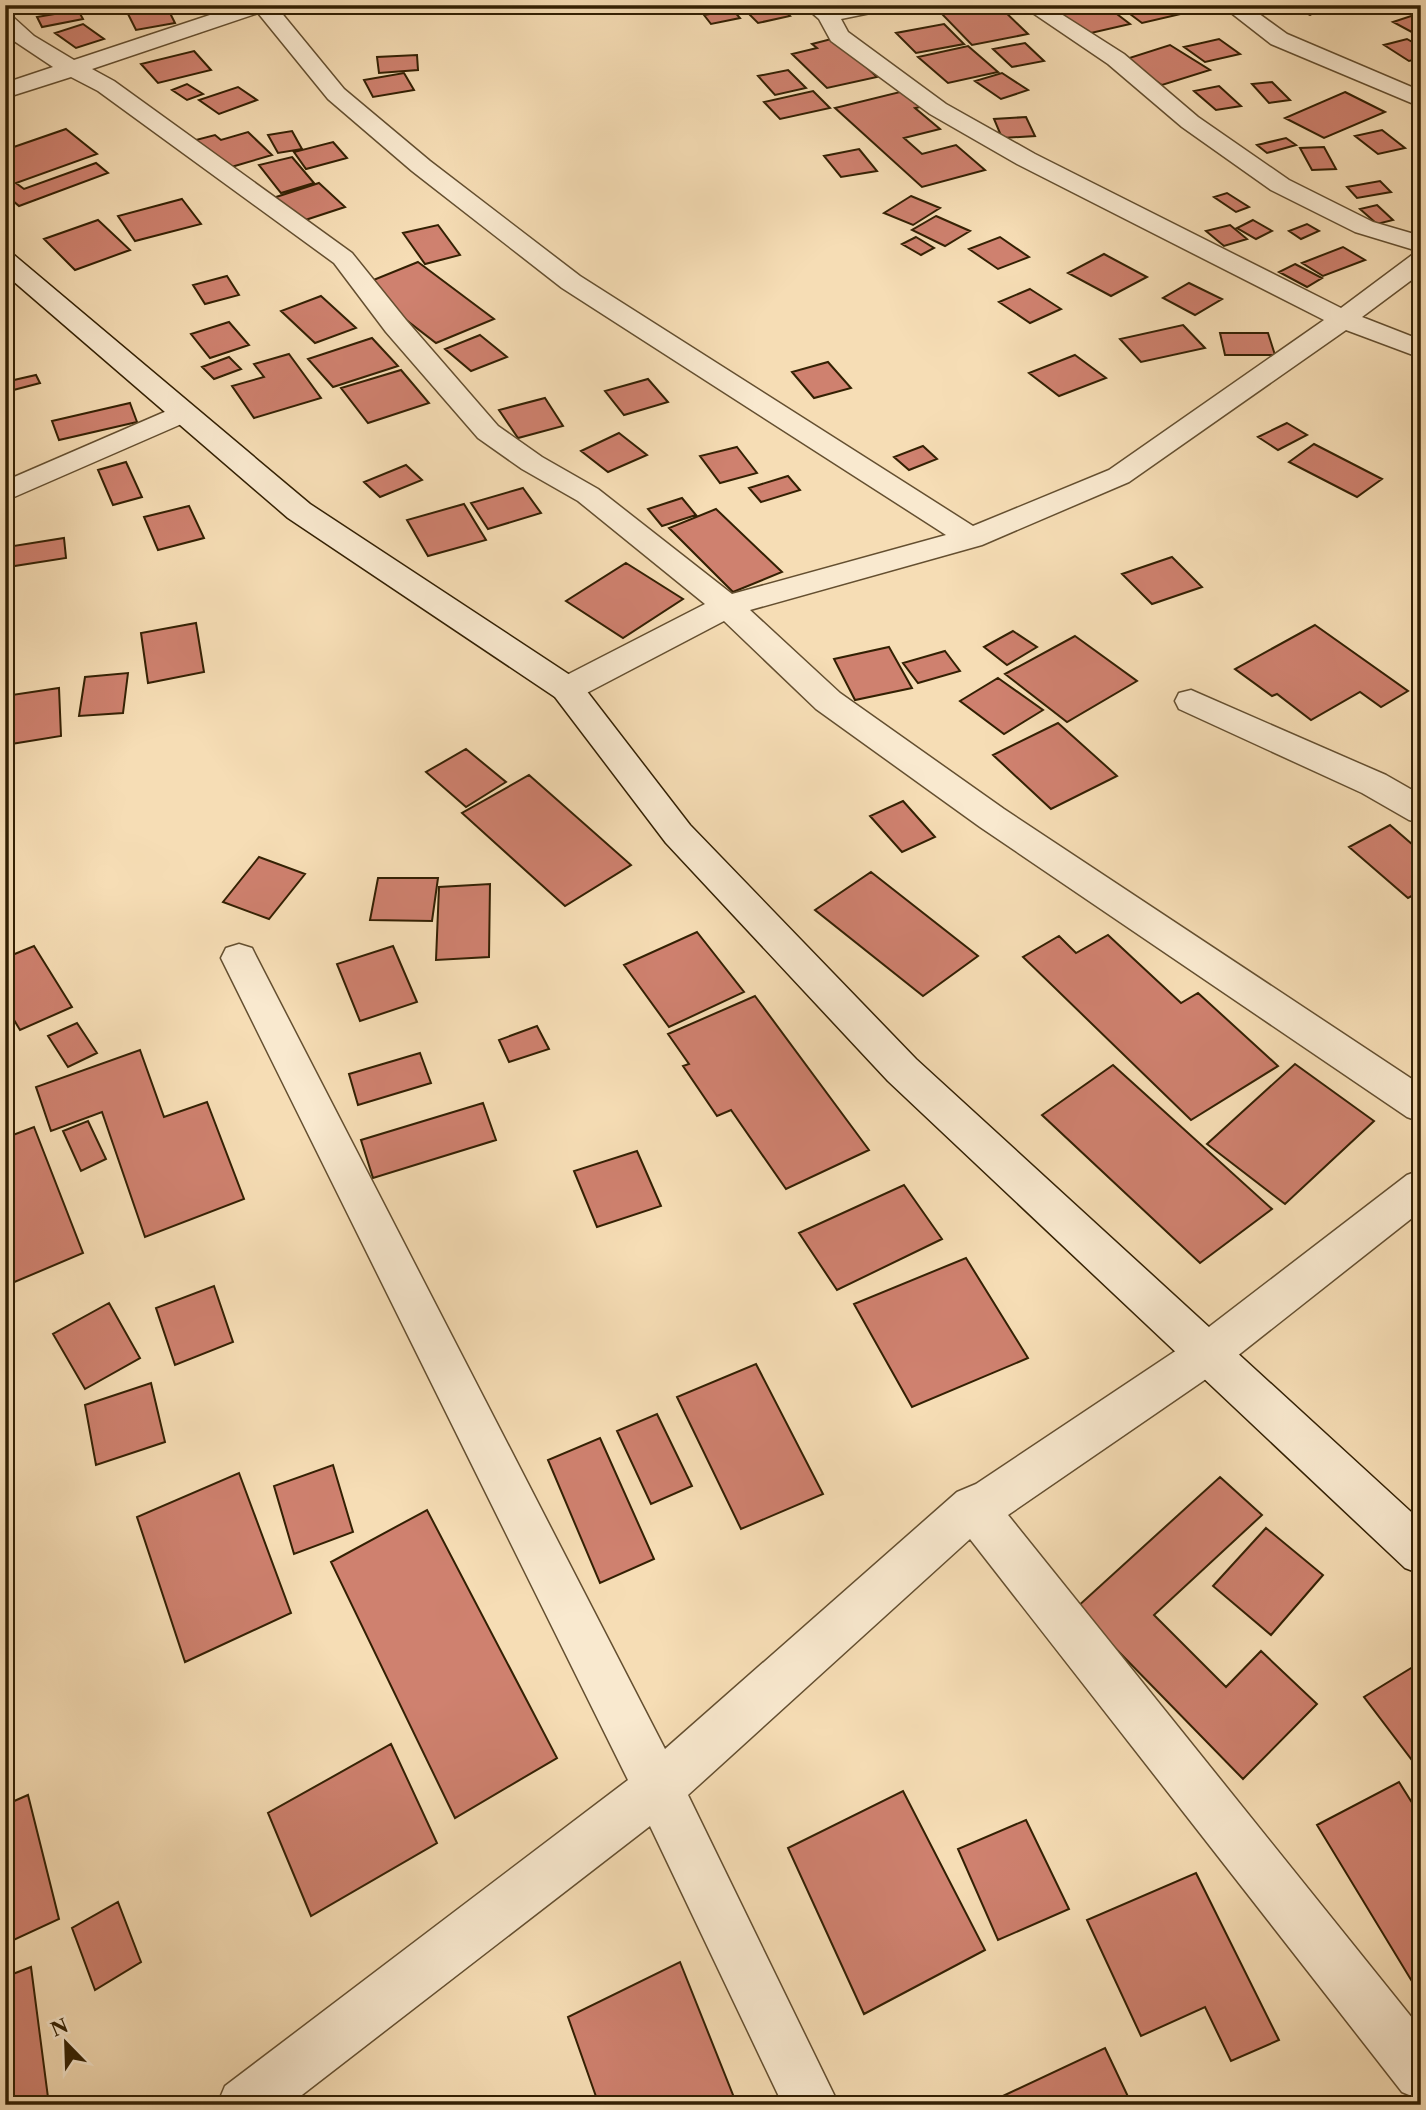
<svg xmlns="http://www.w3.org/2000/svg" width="1426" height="2110" font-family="'Libre Caslon Text',serif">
<rect width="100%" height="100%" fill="#f6ddb5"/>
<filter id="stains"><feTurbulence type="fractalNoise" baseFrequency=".00286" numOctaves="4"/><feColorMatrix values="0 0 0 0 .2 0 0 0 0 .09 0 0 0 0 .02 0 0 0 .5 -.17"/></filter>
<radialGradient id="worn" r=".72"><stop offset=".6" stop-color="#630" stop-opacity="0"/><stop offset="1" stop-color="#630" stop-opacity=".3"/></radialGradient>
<path fill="#cf816f" stroke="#332003" stroke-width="2" d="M166,5L175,23L136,30L127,12Z
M750,5H779L790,16L758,23L742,7Z
M971,5H998L1028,34L972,45L939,11Z
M1039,5H1105L1130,24L1078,36Z
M1118,5H1175L1185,13L1142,23Z
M1288,5H1329L1310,15Z
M78,10L83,19L42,27L37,17Z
M733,10L740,18L711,24L704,15Z
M1411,16L1421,21V37L1393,22Z
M83,24L104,39L76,48L55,33Z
M944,24L964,44L916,53L896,33Z
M835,38L877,77L827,88L792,54L817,48L812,44Z
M1219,39L1240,54L1205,62L1184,47Z
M1407,39L1421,47V58L1409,61L1384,45Z
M1025,43L1044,61L1012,67L993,49Z
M1170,45L1210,70L1162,85L1123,60Z
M968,46L998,72L948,83L918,57Z
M194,51L211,70L158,83L141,64Z
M417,55L418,70L379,73L377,57Z
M788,70L806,88L775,95L758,76Z
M404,73L414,90L373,97L364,80Z
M1002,73L1028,90L1001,99L975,81Z
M1272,82L1290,100L1269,103L1252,84Z
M187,84L203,94L187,100L172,90Z
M1219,86L1241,106L1216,110L1194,91Z
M238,87L257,100L219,114L199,100Z
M908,90L926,106L915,108L940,129L904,138L922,154L956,145L985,170L922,187L835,108Z
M813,91L830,108L780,119L764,102Z
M1345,92L1385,112L1324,138L1285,118Z
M1026,117L1035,136L1002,138L994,119Z
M66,129L97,154L16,183L24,189L96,163L108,173L19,206L5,194V150Z
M1382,130L1405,148L1378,154L1355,136Z
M292,131L302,149L278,153L268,135Z
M248,132L272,155L221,170L192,141L215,135L221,140Z
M1286,138L1296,145L1267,153L1257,145Z
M333,142L347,158L306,169L294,152Z
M1324,147L1336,169L1312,170L1300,148Z
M859,149L877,171L841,177L824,156Z
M292,157L314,183L281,193L259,165Z
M1380,181L1391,192L1357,198L1347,187Z
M319,183L345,207L293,224L267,200Z
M1227,193L1249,207L1236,212L1214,197Z
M911,196L940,208L913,225L884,213Z
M182,199L201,224L135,241L118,216Z
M1377,205L1393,220L1377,224L1360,209Z
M936,216L970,231L945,246L912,230Z
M98,220L130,250L75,270L44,239Z
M1253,220L1272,231L1256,239L1237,228Z
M1307,224L1319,231L1301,239L1289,231Z
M438,225L460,255L425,264L403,233Z
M1230,225L1247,239L1224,246L1206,231Z
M916,237L934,248L921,255L902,244Z
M1000,237L1029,257L998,269L969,249Z
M1343,247L1365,260L1323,276L1302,263Z
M1104,254L1147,277L1111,296L1068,273Z
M418,262L494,319L436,343L361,285Z
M1295,264L1322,278L1307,287L1279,272Z
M227,276L239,295L205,304L193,285Z
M1189,283L1222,299L1195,315L1163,298Z
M1030,289L1061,309L1030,323L999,302Z
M321,296L356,328L315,343L281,311Z
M229,322L249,345L210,358L191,334Z
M1183,325L1205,348L1141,362L1120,339Z
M1220,333H1268L1275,355H1225Z
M480,335L507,357L471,371L445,349Z
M372,338L398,366L333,387L308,359Z
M289,354L321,398L254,418L232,386L264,377L254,364Z
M1075,355L1106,378L1059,396L1029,373Z
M229,357L241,369L214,379L202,367Z
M828,362L851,388L814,398L792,372Z
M401,370L429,403L368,423L341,388Z
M36,375L40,383L6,392L5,382Z
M648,379L668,402L624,415L605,391Z
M545,398L563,426L518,438L499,410Z
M130,403L137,422L59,440L52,421Z
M1287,423L1307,435L1278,450L1258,437Z
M619,433L647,455L608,472L581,451Z
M1314,444L1382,479L1357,497L1289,462Z
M923,446L937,459L909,470L894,457Z
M737,447L757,473L720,483L700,456Z
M126,462L142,497L113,505L98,470Z
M406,465L422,480L380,497L364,482Z
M788,476L800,490L761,502L749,488Z
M523,488L541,513L488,529L471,503Z
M682,498L696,515L662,526L648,509Z
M464,504L486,540L428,556L407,520Z
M189,506L204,538L158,550L144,517Z
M716,509L782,572L733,592L669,528Z
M64,538L66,558L8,567L7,547Z
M1172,557L1202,587L1152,604L1122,574Z
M626,563L683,599L623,638L566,601Z
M196,623L204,672L148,683L141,633Z
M1315,625L1408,691L1381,707L1360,692L1311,720L1277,694L1272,696L1235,669Z
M1013,631L1037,647L1007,665L984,647Z
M1075,636L1137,681L1067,722L1005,674Z
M889,647L912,688L855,700L834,659Z
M945,651L960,671L918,683L903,663Z
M128,673L123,713L79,716L85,677Z
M998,678L1043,710L1004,734L960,701Z
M59,688L61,736L5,745V696Z
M1058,723L1117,776L1051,809L993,755Z
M466,749L506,782L466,807L426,772Z
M529,775L631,865L565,906L462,813Z
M903,801L935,837L902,852L870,816Z
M1390,825L1421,852V891L1408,898L1349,847Z
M259,857L305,874L269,919L223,902Z
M871,872L978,956L923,996L815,910Z
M378,878H438L432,921L370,920Z
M490,884L489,957L436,960L439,887Z
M697,932L744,992L669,1027L624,965Z
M1108,935L1181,1003L1198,993L1278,1066L1191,1120L1023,957L1059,936L1076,953Z
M34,946L72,1007L20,1030L5,1005V958Z
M393,946L417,1002L360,1021L337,964Z
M755,996L869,1150L786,1189L731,1110L717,1116L683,1066L689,1064L668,1034Z
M77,1023L97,1053L68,1067L48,1036Z
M537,1026L549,1049L509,1062L499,1040Z
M140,1050L164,1117L207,1102L244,1199L145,1237L102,1112L51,1131L36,1087Z
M420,1053L431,1083L358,1105L349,1074Z
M1295,1064L1374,1121L1285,1204L1207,1144Z
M1113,1065L1272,1209L1200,1263L1042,1115Z
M483,1103L496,1140L373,1178L361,1140Z
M88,1121L106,1159L81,1171L63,1131Z
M34,1127L83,1253L5,1286V1138Z
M637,1151L661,1206L597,1227L574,1171Z
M904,1185L942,1239L837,1290L799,1233Z
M966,1258L1028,1358L912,1407L854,1304Z
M214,1286L233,1342L175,1365L156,1308Z
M109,1303L140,1358L85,1389L53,1334Z
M756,1364L823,1494L741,1529L677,1397Z
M151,1383L165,1442L96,1465L85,1405Z
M657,1414L692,1486L651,1504L617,1431Z
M600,1438L654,1559L600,1583L548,1460Z
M333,1465L353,1532L294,1554L274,1486Z
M239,1473L291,1613L185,1662L137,1517Z
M1220,1477L1262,1515L1154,1615L1226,1687L1261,1651L1317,1704L1243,1779L1076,1608Z
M427,1510L557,1758L455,1818L331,1562Z
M1266,1528L1323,1575L1271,1635L1213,1586Z
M1421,1662V1772L1364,1697Z
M391,1744L437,1843L311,1916L268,1813Z
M1399,1782L1421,1817V1985L1416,1988L1317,1825Z
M903,1791L985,1950L864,2014L788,1848Z
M28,1795L59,1919L5,1944V1805Z
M1026,1820L1069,1909L998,1940L958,1849Z
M1196,1873L1279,2040L1231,2061L1205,2007L1141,2036L1087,1920Z
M118,1902L141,1962L95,1990L72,1928Z
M680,1962L737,2105H599L568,2017Z
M31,1967L49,2105H5V1977Z
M1105,2048L1132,2105H988V2103Z"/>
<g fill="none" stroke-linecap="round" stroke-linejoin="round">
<g stroke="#644f30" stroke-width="3">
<path id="street" d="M240,5H275L344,89L430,161L580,276L973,526L1109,470L1324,320L1017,164L930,114L831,41L819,19L803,5L832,8L888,5L885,10L841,19L848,32L946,104L1035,154L1341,308L1412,255L1421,252V273L1362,317L1421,340V358L1346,330L1129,482L982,545L750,610L840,693L1004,809L1421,1085V1122L1407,1117L980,827L816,709L724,621L579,697L567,700L555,697L551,689L555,681L705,604L578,501L522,469L478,438L386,332L334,263L98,91L71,77L5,98V83L53,67L5,35V15L13,17L34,36L74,60ZM258,13L328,99L412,171L562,288L946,535L732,594L598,489L542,457L498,426L406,320L352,253L114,81L92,69Z
M1021,5H1047L1124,54L1198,117L1289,180L1373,222L1421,236V252L1355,232L1271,190L1182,127L1108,64Z
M1221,5H1247L1287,34L1421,91V107L1271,44Z
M183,404L193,407L197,413L193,419L5,501V481Z
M1191,690L1386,775L1421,795V823L1409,820L1362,793L1179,709L1175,701L1179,693Z
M239,944L252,948L257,958L665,1749L957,1492L976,1484L1192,1340L1407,1175L1421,1170V1211L1222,1368L1008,1515L1421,2029V2100L1402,2092L970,1539L688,1795L839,2105H783L650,1826L289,2105H217L225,2086L628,1780L221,958L226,948Z"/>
</g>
<g stroke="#332003" stroke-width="3">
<path id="secondary" d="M5,252L14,255L310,504L579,681L690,825L916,1059L1421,1521V1574L1405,1568L888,1081L666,843L555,697L288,518L5,274Z"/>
</g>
<use href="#street" fill="#f9e9cf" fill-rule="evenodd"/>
<use href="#secondary" fill="#f9e9cf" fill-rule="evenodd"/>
</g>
<rect width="1426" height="2110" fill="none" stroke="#f6ddb5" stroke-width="28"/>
<rect x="7" y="7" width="1412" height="2096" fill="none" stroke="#332003" stroke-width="3.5"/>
<rect x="14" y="14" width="1398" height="2082" fill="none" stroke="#332003" stroke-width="2"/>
<g transform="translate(66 2043) rotate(337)" stroke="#f9e9cf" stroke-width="5" paint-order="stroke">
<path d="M0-5L12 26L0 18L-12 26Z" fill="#332003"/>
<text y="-10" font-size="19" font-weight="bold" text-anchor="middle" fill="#332003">N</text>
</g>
<rect width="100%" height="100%" filter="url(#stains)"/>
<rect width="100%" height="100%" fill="url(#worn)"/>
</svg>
